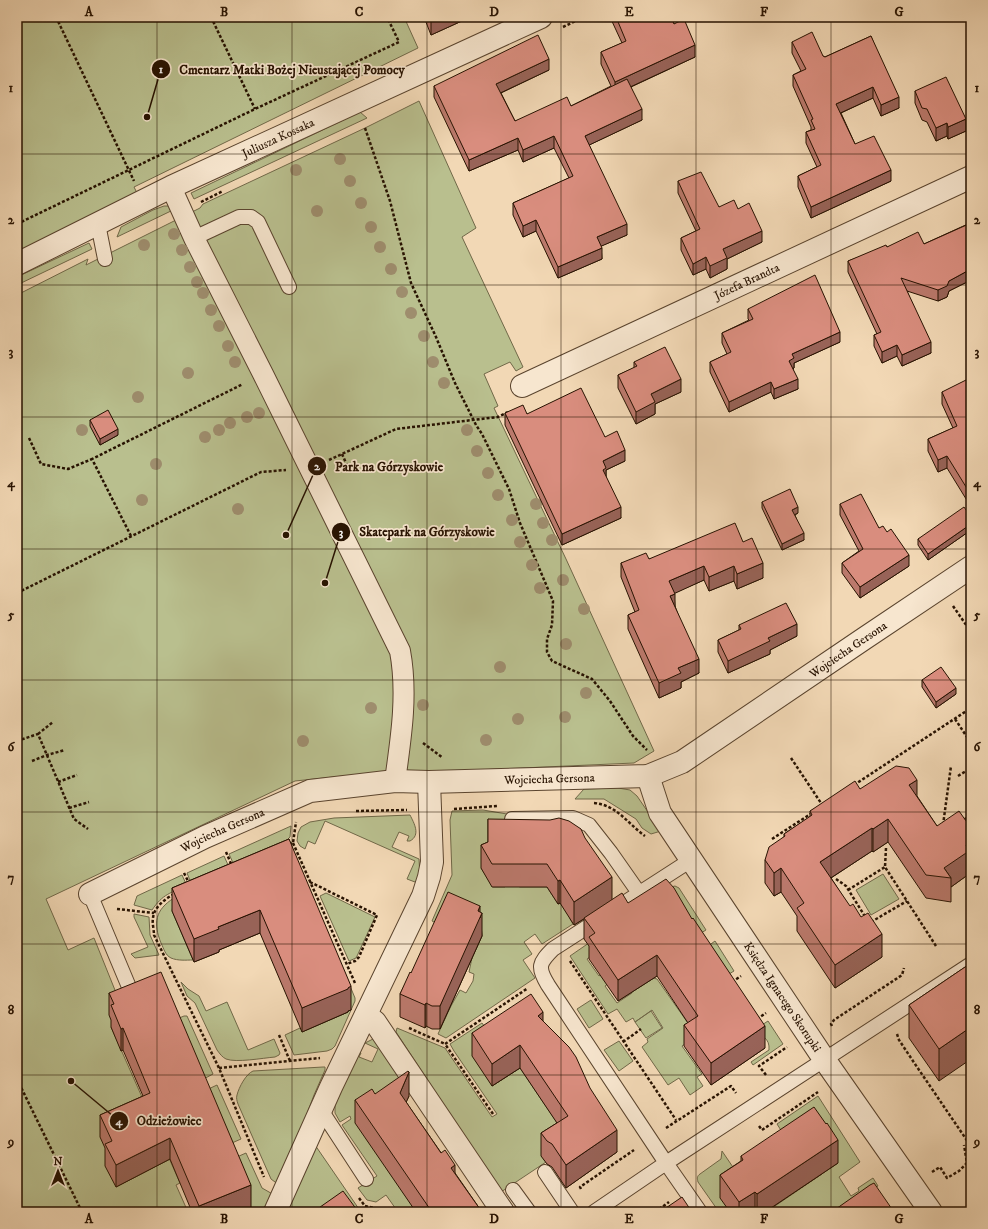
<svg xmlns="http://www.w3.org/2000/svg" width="988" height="1229" font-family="'IM FELL DW Pica',serif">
<rect width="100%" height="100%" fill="#f2d8b5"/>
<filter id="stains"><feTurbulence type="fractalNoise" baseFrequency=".005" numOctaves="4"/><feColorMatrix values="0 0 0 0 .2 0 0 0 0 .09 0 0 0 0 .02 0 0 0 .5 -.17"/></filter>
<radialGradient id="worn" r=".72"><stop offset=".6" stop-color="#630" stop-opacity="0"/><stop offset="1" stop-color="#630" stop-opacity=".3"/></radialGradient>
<path fill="#b9bf8e" stroke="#706848" d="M17,17H404L418,48L134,187L139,197L17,257Z
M419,101L476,228L462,237L523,367L516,371L510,362L484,374L498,406L494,408L566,559L654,751L634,763L343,776L295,781L46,899L68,950L94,938L123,1010L114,1026L111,1027L180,1183L176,1185L188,1212H17V295L88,259L86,265L200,208L203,204L365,128Z
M360,112L367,118L194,199L191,193Z
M164,206H169L173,210L117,237L121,227L153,210Z
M89,243L92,249L17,285V277Z
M618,788L630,790L637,796L661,831L651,834L642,828L636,819L604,799H575L584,789Z
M483,810L507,814L508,842L481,868L493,887H505V882L520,887H547L558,904L566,900L570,919L573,924L542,944L535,934L524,942L532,954L523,960L535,978L446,1038L438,1034L451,1006L460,990L466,993L473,981L474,974L469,972L472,958L442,926L432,921L452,875L450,820L452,811Z
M410,815C414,823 421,835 410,841H407L409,836L399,832L392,847L419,859L420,876L418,880L415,882L407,879L415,861L325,821L315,844L308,841L305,849L300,846L297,841L298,833L301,827L310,822L334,818Z
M291,826L290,837L286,841L234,865L229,854Z
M224,856L229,867L191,883L187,873Z
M883,874L899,899L871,915L856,890Z
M182,875L187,886C170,893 163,894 152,910L134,905L137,896Z
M675,886L679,888L706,930L691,939L671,887Z
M326,893L375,917L358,954L356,958L349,961L320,896Z
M174,898L172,911L193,960C186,960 178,961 171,958C165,955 164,949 161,943C153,923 155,910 174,898Z
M134,914L149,917L150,935L159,955L135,958L131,954L148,947L134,917Z
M615,925L621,936L587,959L599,976L604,972L611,982L605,986L617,1003L632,993L629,987L646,976L657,979L697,1036L682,1046L702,1074L697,1077L703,1086L690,1095L679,1078L668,1085L642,1047L648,1042L647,1039L663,1028L652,1010L635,1022L633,1018L626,1022L617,1009L608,1014L570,956Z
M715,941L734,971L719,980L700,952Z
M345,974L355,998V1001L335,1046L332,1049L327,1051L294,1055L285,1035L300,1028L302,1031L348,1012Z
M181,982L188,989L199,996L206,1011L227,1002L248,1050L274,1039L280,1053L279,1055L275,1057C263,1058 236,1063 226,1059C222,1057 220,1054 217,1050L195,1003L187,996Z
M591,1000L603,1019L589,1028L577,1009Z
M651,1011L662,1028L646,1038L635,1022Z
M184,1016H187L213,1074L198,1082L172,1021Z
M768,1021L783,1044L753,1065L751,1062L769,1050C770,1038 762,1036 753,1031Z
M482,1023L495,1041L492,1086L520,1068L568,1139L542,1156L546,1162L501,1192L396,1032L397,1028L445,1048L492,1117L497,1114L454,1051L450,1044Z
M373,1039L405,1080L387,1091L416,1212H398L386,1195L376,1202L367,1200L358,1188L377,1176L342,1125L351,1119L350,1116L340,1122L335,1113V1105L359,1052L361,1053L359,1057L372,1062L378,1049L365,1043Z
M619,1041L633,1061L619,1071L604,1050Z
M323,1067H325V1070L314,1095L308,1111L305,1125L279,1185L271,1179L238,1104C237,1101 236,1098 237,1095C239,1087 246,1074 253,1071Z
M217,1085L241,1139L225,1146L202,1092Z
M818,1096L860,1162L839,1177L851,1196L859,1191L858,1188L873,1178L878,1186L841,1212H771L773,1210L772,1208L822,1174L791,1146L777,1124Z
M315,1145L361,1212H286Z
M722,1151L741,1179L731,1212H719L698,1182C697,1178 697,1176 700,1174L721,1159Z
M246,1153L262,1188L276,1196L269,1212H238L250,1207L230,1160Z"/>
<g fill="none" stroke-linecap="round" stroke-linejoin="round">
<g stroke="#5a442e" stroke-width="16">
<path id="service" d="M98,224L105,259
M194,238L239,217H251L258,222L289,287
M512,819L573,818L589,825L611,853L639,893
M691,860L553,949C539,963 537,967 548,985L666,1163L971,964
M90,894L129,987
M321,1110L366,1179
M545,1172L572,1212
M513,1190L529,1212
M594,1212L666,1163L700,1212"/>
</g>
<g stroke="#5a442e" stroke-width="22">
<path id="pedestrian" d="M171,187L194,238L263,374L400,651C408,694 401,738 395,781"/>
</g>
<g stroke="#5a442e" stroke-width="24">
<g id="minor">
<path id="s1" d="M17,264L171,187L541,17"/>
<path id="s2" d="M522,386L971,177"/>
<path id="s3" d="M648,776L660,813L824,1059L931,1212"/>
<path id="s4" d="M90,894L205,837L310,791L395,781L429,782L648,776L682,762L865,638L971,567"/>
<path d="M366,1015L375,1022L503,1212"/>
<path d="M275,1212L331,1087L423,896L429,877L432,862L429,782"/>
</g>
</g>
<path stroke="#271201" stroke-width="2.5" stroke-dasharray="3 2" stroke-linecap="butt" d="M56,17L134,181
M211,17L255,109
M563,27L584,17
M365,128L390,201L411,283L436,337L455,383L476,425L482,434L509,489L520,523L553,601L552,625L547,639V652L552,661L592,679L610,701L633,736L647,750
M201,202L223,191
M17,224L255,109L399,42L387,17
M29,438L41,464L68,469L92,459
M342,454L350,472
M329,460L396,429L498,417L508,412
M131,536L92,459L243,384
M17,593L261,472L286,470
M953,606L971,632
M955,719L971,743
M38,734L53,722
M17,741L38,734L74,819L88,829
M423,743L443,758
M17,747L19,753
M791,758L823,806
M32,761L47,755L65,750
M958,776L971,768
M58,782L77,775
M854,785L971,708
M594,803C617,805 628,824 645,836
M69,808L89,802
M454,809L497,806
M356,811L407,810
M964,820L971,814
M943,825L951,766
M772,839L812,813
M293,843L355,983
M289,844L293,843L296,822
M886,848L885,867L936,946
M226,852L232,866
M184,873L189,883
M836,879L846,886L866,918
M310,882L377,915L359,957L355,961L347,964
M848,890L885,867
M174,894C165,899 154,907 153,918C152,923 154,930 154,935L219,1068L264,1177
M117,909L154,913
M871,922L907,901
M570,961L676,1120
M732,982L741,976
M757,1019L766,1013
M832,1026L831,1024L834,1020L902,975L904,968
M409,1028L445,1044
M897,1034L899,1040L915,1064L968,1142
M279,1035L290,1061
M623,1042L641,1029
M219,1068L320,1058
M766,1075L759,1066L787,1047
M17,1079L82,1212
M493,1114L445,1044L528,988
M759,1126L762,1130L818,1092
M666,1128L731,1086L736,1093
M932,1172L940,1167L947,1178L959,1171L967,1163L964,1145
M581,1189L580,1187L634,1150
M359,1198L365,1206L392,1212
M655,1212L669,1202"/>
<use href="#service" stroke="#f7e6cf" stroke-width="14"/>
<use href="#pedestrian" stroke="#f7e6cf" stroke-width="20"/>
<use href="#minor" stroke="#f7e6cf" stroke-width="22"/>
</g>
<g fill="#9e8d6d">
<circle cx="340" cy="159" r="6"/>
<circle cx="296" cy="170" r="6"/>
<circle cx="350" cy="181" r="6"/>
<circle cx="361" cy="203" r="6"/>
<circle cx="317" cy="211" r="6"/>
<circle cx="371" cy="227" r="6"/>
<circle cx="174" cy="234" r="6"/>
<circle cx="144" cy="245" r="6"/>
<circle cx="380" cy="247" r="6"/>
<circle cx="182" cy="250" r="6"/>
<circle cx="190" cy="267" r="6"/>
<circle cx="391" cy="269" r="6"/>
<circle cx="197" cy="282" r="6"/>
<circle cx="402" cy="292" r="6"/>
<circle cx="203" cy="293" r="6"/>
<circle cx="211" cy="310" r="6"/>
<circle cx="411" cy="313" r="6"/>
<circle cx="219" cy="326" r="6"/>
<circle cx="424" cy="336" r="6"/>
<circle cx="228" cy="346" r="6"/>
<circle cx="235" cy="362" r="6"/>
<circle cx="433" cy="362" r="6"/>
<circle cx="188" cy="373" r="6"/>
<circle cx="444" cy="383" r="6"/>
<circle cx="138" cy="397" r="6"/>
<circle cx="259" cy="413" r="6"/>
<circle cx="247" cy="417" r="6"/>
<circle cx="230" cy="423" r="6"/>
<circle cx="82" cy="430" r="6"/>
<circle cx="219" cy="430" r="6"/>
<circle cx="467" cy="430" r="6"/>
<circle cx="205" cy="437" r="6"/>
<circle cx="477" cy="451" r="6"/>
<circle cx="156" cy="464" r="6"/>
<circle cx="488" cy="473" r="6"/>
<circle cx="498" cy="495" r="6"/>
<circle cx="142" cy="500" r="6"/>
<circle cx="536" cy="504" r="6"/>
<circle cx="238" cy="509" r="6"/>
<circle cx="512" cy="520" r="6"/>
<circle cx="543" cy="523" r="6"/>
<circle cx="552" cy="540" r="6"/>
<circle cx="520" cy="542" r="6"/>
<circle cx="532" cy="565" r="6"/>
<circle cx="563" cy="580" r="6"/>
<circle cx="540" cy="588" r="6"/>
<circle cx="584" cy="609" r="6"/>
<circle cx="566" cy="644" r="6"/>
<circle cx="500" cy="667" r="6"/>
<circle cx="586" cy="693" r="6"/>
<circle cx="423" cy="705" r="6"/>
<circle cx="371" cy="708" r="6"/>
<circle cx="565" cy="717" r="6"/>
<circle cx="518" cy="719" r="6"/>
<circle cx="486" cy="740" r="6"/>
<circle cx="303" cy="741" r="6"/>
</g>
<path fill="#bb796c" stroke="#271201" d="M424,17H464V20L431,35Z
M610,17H671L674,24L695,57L631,87L642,120L589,145L627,235L601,246L602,259L558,278L536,231L523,237L513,215V203L569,178L554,148L523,162L518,150L469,171L434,97V86L549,70L501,93L515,121L571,106L611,86L601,64V52L622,43Z
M871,36L899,108L881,116L873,98L841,113L855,144L891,181L811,218L798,187V176L817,167L806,143V132L811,130V127L793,86V75L801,71L792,53V42L825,57Z
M915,91L966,131L948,139L947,136L936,141L927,122L922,120L915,103Z
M678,181L719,207L738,209L762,242L727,259V269L710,278L706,269L693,275L681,250V238L696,231L678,193Z
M971,202V218L969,214V203Z
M971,218V280L949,291L947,297L938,301L907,291L931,353L902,366L897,356L882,363L874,346V335L877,334L848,272V261L887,247L924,244L970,223V219Z
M748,309L840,342L794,363V368L793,369L798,389L774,399L771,392L729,412L710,372V362L727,354L722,343V333L749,320L748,319Z
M634,362L681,392L655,404V414L636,424L618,388V375L634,368Z
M942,392H971V507L947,468L938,472L928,451V439L953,428L942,404Z
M505,413L527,414L605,437L625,461L606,470V477L621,518L562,545L505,425Z
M90,420L118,435L100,445L90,426Z
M762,502L798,513L795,515L804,540L782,550L762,508Z
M840,504L879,528L909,566L860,598L842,573V563L859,551L840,515Z
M971,517V530L928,560L918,545V539Z
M743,542L763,578L737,589L734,581L709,591L704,580L674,593L675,606L699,673L681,682V688L659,698L628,629V615L635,612L621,577V563L649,559Z
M739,625L797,636L770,650V654L728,673L718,652V640L739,630Z
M922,680L956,694L936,708L922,687Z
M860,789L917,796L937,826L971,828V865L969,866V874L951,887V902L926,898L888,842L873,852L872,851L831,878L882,957L835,988L797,931V916L781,892L774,896L765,883V860L784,837V834L810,817V811Z
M488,819L612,900L628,903L765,1048L711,1085L684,1046V1025L688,1023L657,976L618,1001L589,959V946L584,939V919L574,925L560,903L558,904L547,887H492L481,868V845L488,842Z
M289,839L351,1010L348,1011V1012L302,1032L260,933L219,950V952L194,962L172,911V888Z
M480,912L482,936L440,1029H432L426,1026L425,1028L400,1017V994L411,973Z
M971,963L939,1081L909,1038V1005Z
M109,993L251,1207L238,1212H192L170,1159L116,1187L105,1166V1148L100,1137V1115L143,1096L123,1050L121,1051L111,1027V1020L109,1015Z
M543,1021L617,1152L566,1188L552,1167L547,1164L541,1156V1133L557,1123L520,1068L492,1086L472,1056V1033Z
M375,1094L409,1096L406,1102L482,1212H416L355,1123V1100Z
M971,1152V1191L968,1187V1155Z
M741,1156L838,1163L765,1212H730L720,1198V1175L741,1161Z"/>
<path fill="#986358" stroke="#271201" d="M431,17H464V20L431,35Z
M695,45V57L615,94V82Z
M549,59V70L496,95V84Z
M873,87V98L836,115V104Z
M899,97V108L881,116V105Z
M642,109V120L585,147V136Z
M966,119V131L948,139V127Z
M947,123V136L936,141V128Z
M554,136V148L523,162V150Z
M518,138V150L469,171V160Z
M891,170V181L811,218V207Z
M536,220V231L523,237V226Z
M627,224V235L597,248V237Z
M762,231V242L727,259V269L710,278V266L723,249Z
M602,248V259L558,278V267Z
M706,257V269L693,275V264Z
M971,269V280L949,291L947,297L938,301V290L949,281Z
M840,332V342L794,363V368L789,371V361L792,354Z
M931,342V353L902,366V355Z
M897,345V356L882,363V352Z
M681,379V392L655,404V414L636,424V412L651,394Z
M798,379V389L774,399V389Z
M771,382V392L729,412V402Z
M118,429V435L100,445V439Z
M625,450V461L606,470V479L603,481V461Z
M947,456V468L938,472V460Z
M621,507V518L562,545V534Z
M798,507V513L792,516V510Z
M971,524V530L928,560V554Z
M804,533V540L782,550V544Z
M909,555V566L860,598V587Z
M763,563V578L737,589V574Z
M704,566V580L669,596V581Z
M734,566V581L709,591V577Z
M675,594V608L670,596Z
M797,624V636L770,650V654L728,673V661L768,638Z
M699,659V673L681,682V688L659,698V683L678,668Z
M956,688V694L936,708V702Z
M917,780V803L909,785Z
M888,819V842L873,852V829Z
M872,828V851L820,885V862Z
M971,842V865L969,866V874L951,887V878L944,868L966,845Z
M781,868V892L774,896V873Z
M612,877V901L574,925V902Z
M560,880V903L558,904V881Z
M480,906V918L482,913V936L440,1029V1006Z
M260,910V933L219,950V952L194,962V939L218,927Z
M882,934V957L835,988V965Z
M657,955V976L618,1001V980Z
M351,986V1010L348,1011V1012L302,1032V1008Z
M426,1003V1026L425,1028V1005Z
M543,1012V1035L538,1016Z
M765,1026V1048L711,1085V1063Z
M971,1027V1059L939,1081V1049Z
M123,1028V1050L121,1051V1029Z
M520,1045V1068L492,1086V1064Z
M409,1072V1096L400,1116V1093Z
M617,1130V1152L566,1188V1165Z
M170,1138V1159L116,1187V1165Z
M838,1140V1163L765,1212H757V1194Z
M455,1165V1188L451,1168Z
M251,1185V1207L238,1212H199V1206Z
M755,1192V1212H739V1202Z"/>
<path fill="#d98d7e" stroke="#271201" d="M616,17H671L674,24L684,19L695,45L615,82L601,52L626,41Z
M812,32L823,56L825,57L871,36L899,97L881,105L873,87L836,104L855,144L874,136L891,170L811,207L798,176L821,165L806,132L815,129L811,120L813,119L793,75L806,69L792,42Z
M538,35L549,59L496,84L515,121L567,97L571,106L627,79L642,109L585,136L627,224L597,237L602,248L558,267L536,220L523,226L513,203L573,176L554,136L523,150L518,138L469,160L434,86Z
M946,77L966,119L948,127L947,123L936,128L927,109L922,108L915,91Z
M701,172L719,207L734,200L738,209L749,203L762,231L723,249L727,258L710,266L706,257L693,264L681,238L700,229L678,181Z
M971,223V269L949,281L947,286L938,290L901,278L931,342L902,355L897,345L882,352L874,335L881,332L848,261L886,245L887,247L918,232L924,244Z
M815,275L840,332L792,354L794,358L789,361L798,379L774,389L771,382L729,402L710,362L731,352L722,333L753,319L748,309Z
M665,347L681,379L651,394L655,402L636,412L618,375L637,366L634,362Z
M966,380L971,392V495L947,456L938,460L928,439L957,426L942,392Z
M581,388L605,437L617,431L625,450L603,461L606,468L603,470L621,507L562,534L505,413L523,405L527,414Z
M108,410L118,429L100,439L90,420Z
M790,489L798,507L792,510L804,533L782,544L762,502Z
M861,494L879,528L883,526L887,532L891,529L909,555L860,587L842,563L863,549L840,504Z
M964,507L971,517V524L928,554L918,539Z
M735,523L743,542L752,538L763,563L737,574L734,566L709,577L704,566L669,581L675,594L670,596L699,659L678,668L681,673L659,683L628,615L639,610L621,563L646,553L649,559Z
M786,603L797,624L768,638L770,641L728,661L718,640L741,629L739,625Z
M941,667L956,688L936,702L922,680Z
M896,766L909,768L917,780L909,785L937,826L959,811L971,828V842L966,845L969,851L944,868L951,878L926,875L888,819L873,829L872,828L820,862L850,906L853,904L861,917L868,913L882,934L835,965L797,908L804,903L781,868L774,873L765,860L769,847L785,836L784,834L812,815L810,811L855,781L860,789Z
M559,818L569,821L581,829L585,838L612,877L574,902L560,880L558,881L547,864H492L481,845L488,842V819L550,820Z
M289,839L351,986L348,988V989L302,1008L260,910L218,927L219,929L194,939L172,888Z
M666,879L674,888L692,919L693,918L765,1026L711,1063L684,1025L698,1016L657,955L618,980L589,937L595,933L584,918L622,893L628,903Z
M448,892L480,906L478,911L482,913L440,1006H432L426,1003L425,1005L400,994L410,972L411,973Z
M971,963V1027L939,1049L909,1005Z
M161,972L251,1185L199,1206L170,1138L116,1165L105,1144L112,1141L100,1115L150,1093L123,1028L121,1029L111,1005L114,1004L109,993Z
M531,994L543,1012L538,1016L569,1047L576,1057L590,1088L617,1130L566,1165L552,1144L547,1141L541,1133L568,1116L520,1045L492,1064L472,1033Z
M408,1071L409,1072L400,1093L441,1153L445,1150L455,1165L451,1168L482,1212H432L355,1100L372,1089L375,1094Z
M814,1107L826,1124L827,1123L838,1140L757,1194L755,1192L739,1202L720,1175L743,1160L741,1156Z
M971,1152V1159L968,1155Z
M874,1183L894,1212H833V1211L870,1185Z
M343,1191L357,1210L360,1208L364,1212H313Z
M682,1197L692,1212H660Z"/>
<path fill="none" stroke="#271201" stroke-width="1" stroke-opacity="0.55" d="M157,17V1212M292,17V1212M427,17V1212M561,17V1212M696,17V1212M831,17V1212M17,154H971M17,285H971M17,417H971M17,549H971M17,680H971M17,812H971M17,944H971M17,1075H971"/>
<g text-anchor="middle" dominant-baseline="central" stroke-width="3.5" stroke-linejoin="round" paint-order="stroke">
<g font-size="12" fill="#271201" stroke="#f7e6cf">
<text stroke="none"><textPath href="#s1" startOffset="290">Juliusza Kossaka</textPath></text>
<text stroke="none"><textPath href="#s2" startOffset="248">Józefa Brandta</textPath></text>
<text stroke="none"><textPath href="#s4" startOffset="819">Wojciecha Gersona</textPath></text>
<text stroke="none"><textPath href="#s4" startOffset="483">Wojciecha Gersona</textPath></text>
<text stroke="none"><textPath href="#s4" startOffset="147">Wojciecha Gersona</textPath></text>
<text stroke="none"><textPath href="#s3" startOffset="260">Księdza Ignacego Skorupki</textPath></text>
</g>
</g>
<path fill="none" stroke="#271201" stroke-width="1.5" d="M147 117L161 69M286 535L317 466M325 583L341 532M71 1081L119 1121"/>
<g fill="#271201" stroke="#f7e6cf" stroke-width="1.5">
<circle cx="147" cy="117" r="4"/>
<circle cx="286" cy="535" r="4"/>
<circle cx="325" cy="583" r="4"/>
<circle cx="71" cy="1081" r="4"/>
<circle cx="161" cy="69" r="10"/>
<circle cx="317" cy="466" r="10"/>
<circle cx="341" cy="532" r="10"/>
<circle cx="119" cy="1121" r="10"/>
</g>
<g font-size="12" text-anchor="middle" font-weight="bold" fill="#fff">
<text x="161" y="73">1</text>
<text x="317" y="470">2</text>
<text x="341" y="536">3</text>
<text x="119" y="1125">4</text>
</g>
<g font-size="13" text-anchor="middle" font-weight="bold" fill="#271201" stroke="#f7e6cf" stroke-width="3.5" stroke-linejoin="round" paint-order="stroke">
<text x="292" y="74">Cmentarz Matki Bożej Nieustającej Pomocy</text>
<text x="389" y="471">Park na Górzyskowie</text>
<text x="427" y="536">Skatepark na Górzyskowie</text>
<text x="169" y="1125">Odzieżowiec</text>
</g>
<rect width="988" height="1229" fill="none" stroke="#f2d8b5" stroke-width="44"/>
<g transform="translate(58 1171)" stroke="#f7e6cf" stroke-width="3" paint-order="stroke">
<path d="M0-3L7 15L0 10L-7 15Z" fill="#271201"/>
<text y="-6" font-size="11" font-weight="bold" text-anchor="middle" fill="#271201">N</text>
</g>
<rect x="22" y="22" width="944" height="1185" fill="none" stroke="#271201" stroke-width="1.5"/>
<g font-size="13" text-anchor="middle" font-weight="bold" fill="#271201">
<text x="89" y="16">A</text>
<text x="224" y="16">B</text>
<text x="359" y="16">C</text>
<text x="494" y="16">D</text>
<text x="629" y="16">E</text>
<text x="764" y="16">F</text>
<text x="899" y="16">G</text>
<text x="11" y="92">1</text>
<text x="977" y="92">1</text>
<text x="11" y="224">2</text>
<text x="977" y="224">2</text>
<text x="11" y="356">3</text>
<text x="977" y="356">3</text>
<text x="11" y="487">4</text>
<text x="977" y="487">4</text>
<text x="11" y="619">5</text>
<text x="977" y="619">5</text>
<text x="11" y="751">6</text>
<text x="977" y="751">6</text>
<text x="11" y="882">7</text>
<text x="977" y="882">7</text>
<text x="11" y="1014">8</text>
<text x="977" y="1014">8</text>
<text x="11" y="1146">9</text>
<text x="977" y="1146">9</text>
<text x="89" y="1223">A</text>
<text x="224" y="1223">B</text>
<text x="359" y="1223">C</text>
<text x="494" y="1223">D</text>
<text x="629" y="1223">E</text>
<text x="764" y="1223">F</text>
<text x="899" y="1223">G</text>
</g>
<rect width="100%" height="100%" filter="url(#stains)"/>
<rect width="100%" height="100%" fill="url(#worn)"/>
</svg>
